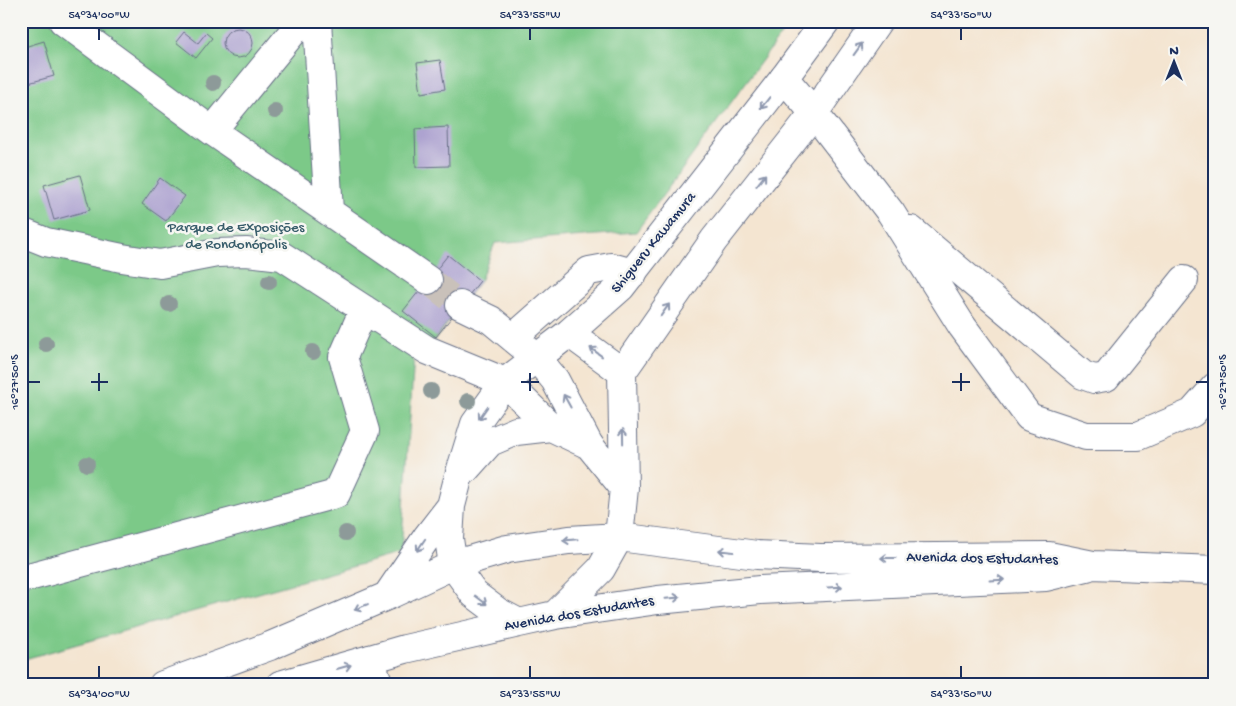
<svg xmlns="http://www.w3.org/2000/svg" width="1236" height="706" font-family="'Gochi Hand',sans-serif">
<rect width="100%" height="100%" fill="#f6f6f2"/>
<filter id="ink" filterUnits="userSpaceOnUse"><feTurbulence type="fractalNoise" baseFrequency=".02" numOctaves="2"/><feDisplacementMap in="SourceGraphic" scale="10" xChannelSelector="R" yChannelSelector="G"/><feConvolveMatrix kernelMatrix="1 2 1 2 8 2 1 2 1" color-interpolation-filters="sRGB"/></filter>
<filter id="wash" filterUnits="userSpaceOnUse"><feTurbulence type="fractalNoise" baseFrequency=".0096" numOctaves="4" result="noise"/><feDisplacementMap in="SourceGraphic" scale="20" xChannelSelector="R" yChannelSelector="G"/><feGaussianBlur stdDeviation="1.12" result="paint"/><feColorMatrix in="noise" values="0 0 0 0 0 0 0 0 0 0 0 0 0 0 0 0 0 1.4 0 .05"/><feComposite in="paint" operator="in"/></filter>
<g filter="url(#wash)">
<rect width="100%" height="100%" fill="#f4e5d1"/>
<path fill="#7bc988" stroke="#4b7c73" d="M21,21H791L636,232L495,243L480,281L427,350L414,356L401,553L21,660Z"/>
<g id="blocks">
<path fill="#ada3d0" d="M223 43a15 15 0 1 1 30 0a15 15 0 1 1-30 0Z
M184,32L198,43L206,33L212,38L196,58L176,42Z
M44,41L54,76L21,85V48Z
M440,60L445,89L421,93L417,63Z
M448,127L449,166L416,167L415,129Z
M80,175L90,210L54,220L44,185Z
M160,178L185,196L166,221L142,204Z
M448,255L480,281L436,337L403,311Z"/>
</g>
</g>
<g filter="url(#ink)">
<use href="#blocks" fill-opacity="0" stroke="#676f86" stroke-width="1"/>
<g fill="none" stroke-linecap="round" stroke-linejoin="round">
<path stroke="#c9c1ba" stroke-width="28" stroke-dasharray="28 14" stroke-linecap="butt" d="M428,280L460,305"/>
<g stroke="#676f86" stroke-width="30">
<path id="minor" d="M63,21L212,131L428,280
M317,21L329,211
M784,78L814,113L891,213L962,326L1029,417L1086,436H1138L1192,413L1215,387
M212,131L302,21
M911,230L1083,375L1094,379L1106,377L1184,280
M21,232L46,242L122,258L160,264L217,253L246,252L282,256L427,350L505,382L551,427
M460,305L491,320L536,357L555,380L589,445
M513,338L589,271L611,267L633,273
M21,579L336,494L365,431L343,357L364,309
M370,659L379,685"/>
</g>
<g stroke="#676f86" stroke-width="30">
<path id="major" d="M569,333L622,372
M465,470L490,442L516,431L551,427L589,445L624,488
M387,596L427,537L451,506
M555,615L601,569L619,537L624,488L622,372L714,240L814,113L878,21
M519,623L498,612L474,594L453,565L449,539L451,506L458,479L475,424L505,382L569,333L621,287L784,78L826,21
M163,685L270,646L387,596L453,565L507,549L569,540L619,537L757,555L820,558L1049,556L1093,565L1215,570
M280,685L405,649L519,623L555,615L658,600L760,590L1046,577L1087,567"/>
</g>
<use href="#minor" stroke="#fff" stroke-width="28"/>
<use href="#major" stroke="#fff" stroke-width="28"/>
</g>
<g fill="#8d9a99">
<circle cx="213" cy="83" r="8"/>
<circle cx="275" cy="111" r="8"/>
<circle cx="269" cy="282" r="8"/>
<circle cx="169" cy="304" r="8"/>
<circle cx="46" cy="344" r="8"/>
<circle cx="313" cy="352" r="8"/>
<circle cx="431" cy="391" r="8"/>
<circle cx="468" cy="401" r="8"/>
<circle cx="87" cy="464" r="8"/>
<circle cx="346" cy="533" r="8"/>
</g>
<defs><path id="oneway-shaft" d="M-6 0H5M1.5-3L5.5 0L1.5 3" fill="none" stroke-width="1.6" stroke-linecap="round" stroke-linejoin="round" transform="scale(1.25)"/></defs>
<g stroke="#8d97ae">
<use href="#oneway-shaft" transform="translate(858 49) rotate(-54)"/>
<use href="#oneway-shaft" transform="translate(765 103) rotate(128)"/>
<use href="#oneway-shaft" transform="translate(761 180) rotate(-52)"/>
<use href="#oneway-shaft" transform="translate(665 310) rotate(-55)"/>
<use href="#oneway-shaft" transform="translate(596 352) rotate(-144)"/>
<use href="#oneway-shaft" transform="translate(567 401) rotate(-119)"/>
<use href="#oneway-shaft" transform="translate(483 413) rotate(125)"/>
<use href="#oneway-shaft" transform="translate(623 436) rotate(-91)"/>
<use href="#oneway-shaft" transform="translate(570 540) rotate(175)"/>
<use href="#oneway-shaft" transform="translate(421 545) rotate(124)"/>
<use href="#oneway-shaft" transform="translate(726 551) rotate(-173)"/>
<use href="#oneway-shaft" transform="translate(888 558) rotate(180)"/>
<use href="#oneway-shaft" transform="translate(997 580) rotate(-3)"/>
<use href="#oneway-shaft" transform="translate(835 587) rotate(-3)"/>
<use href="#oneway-shaft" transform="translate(673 598) rotate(-5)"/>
<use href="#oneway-shaft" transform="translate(481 600) rotate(37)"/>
<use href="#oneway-shaft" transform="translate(361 607) rotate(157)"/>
<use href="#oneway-shaft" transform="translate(344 667) rotate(-16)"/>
</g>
</g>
<path fill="none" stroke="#1b2f5e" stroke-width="2" d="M99,28V40M530,28V40M961,28V40M99,373V391M530,373V391M961,373V391M28,382H40M91,382H108M521,382H539M952,382H970M1196,382H1208M99,666V678M530,666V678M961,666V678"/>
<g text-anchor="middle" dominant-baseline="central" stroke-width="5" stroke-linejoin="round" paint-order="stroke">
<g font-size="15" fill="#385d6b" stroke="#f6f6f2">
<text x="236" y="228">Parque de Exposições<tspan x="236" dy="17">de Rondonópolis</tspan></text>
</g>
<g font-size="15" fill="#1b2f5e" stroke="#f6f6f2">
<text transform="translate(654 243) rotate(-51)">Shigueru Kawamura</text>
<text transform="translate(982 559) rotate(1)">Avenida dos Estudantes</text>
<text transform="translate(579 614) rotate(-10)">Avenida dos Estudantes</text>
</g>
</g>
<rect width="1236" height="706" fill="none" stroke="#f6f6f2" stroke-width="55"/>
<g transform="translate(1174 62)" stroke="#f6f6f2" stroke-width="4" paint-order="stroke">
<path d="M0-4L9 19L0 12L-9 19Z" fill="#1b2f5e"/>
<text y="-8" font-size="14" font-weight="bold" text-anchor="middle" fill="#1b2f5e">N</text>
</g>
<rect x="28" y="28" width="1180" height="650" fill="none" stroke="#1b2f5e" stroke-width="2"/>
<g font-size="12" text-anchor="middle" fill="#1b2f5e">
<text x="99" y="18">54°34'00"W</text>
<text x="530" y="18">54°33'55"W</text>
<text x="961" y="18">54°33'50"W</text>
<text transform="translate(14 382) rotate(-90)" y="4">16°27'50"S</text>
<text transform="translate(1222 382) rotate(-90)" y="4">16°27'50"S</text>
<text x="99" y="697">54°34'00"W</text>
<text x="530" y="697">54°33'55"W</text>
<text x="961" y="697">54°33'50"W</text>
</g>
</svg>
